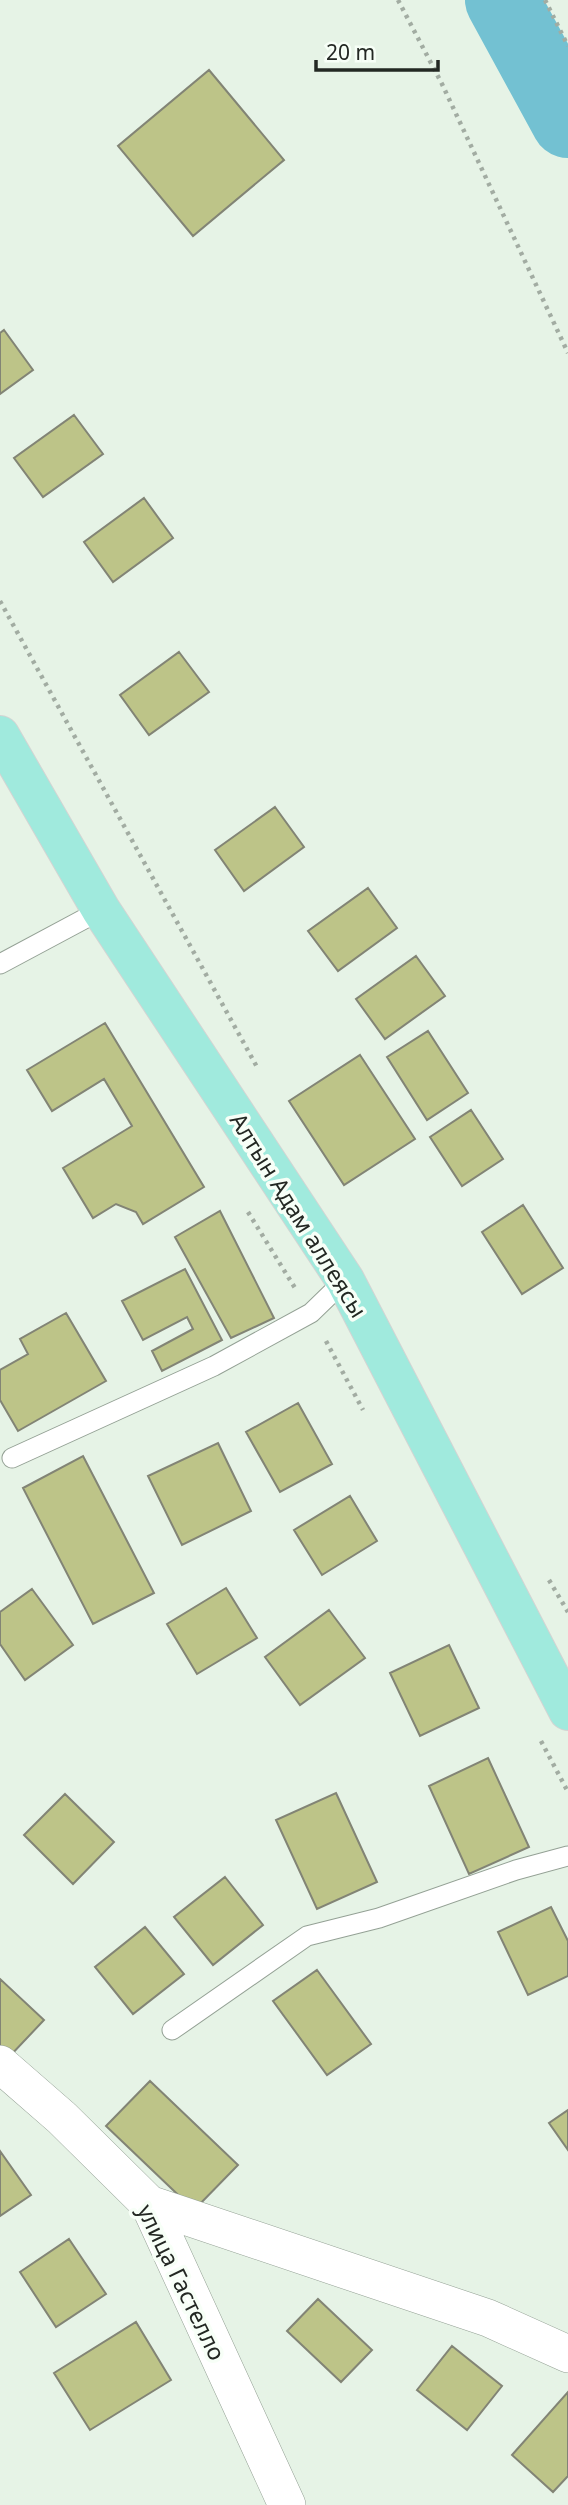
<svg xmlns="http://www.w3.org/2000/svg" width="568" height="2505" font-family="'Noto Sans',sans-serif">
<rect width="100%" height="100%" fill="#e6f3e6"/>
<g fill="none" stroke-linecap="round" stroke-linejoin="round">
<path stroke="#73c1d2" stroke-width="74" d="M502,0L568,121"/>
</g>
<path fill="#bdc488" stroke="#828475" stroke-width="2" d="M209,70L284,160L193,236L118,146Z
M4,330L33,370L0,394V333Z
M74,415L103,454L43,497L14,458Z
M144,498L173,538L113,582L84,542Z
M179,652L209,692L149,735L120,695Z
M275,807L304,847L244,891L215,850Z
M368,888L397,928L338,971L308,931Z
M416,956L445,996L385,1039L356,999Z
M105,1023L204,1187L143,1224L136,1212L116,1204L93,1218L63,1168L132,1126L104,1079L52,1111L27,1070Z
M428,1031L468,1093L427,1120L387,1057Z
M360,1055L415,1139L344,1185L289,1101Z
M471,1110L503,1159L462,1186L430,1137Z
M523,1205L563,1268L522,1294L482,1232Z
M220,1211L274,1318L231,1338L175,1237Z
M185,1269L222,1340L162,1371L152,1351L193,1329L187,1317L143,1340L122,1301Z
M66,1313L106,1381L18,1431L0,1400V1370L28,1354L20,1339Z
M298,1403L332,1464L280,1492L246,1432Z
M218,1443L251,1511L182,1545L148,1476Z
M83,1456L154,1593L93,1624L23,1488Z
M350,1496L377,1541L322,1575L294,1530Z
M226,1588L257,1638L197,1674L167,1624Z
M32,1589L73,1645L25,1680L0,1644V1612Z
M329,1610L365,1658L300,1705L265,1657Z
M449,1645L479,1708L420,1736L390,1673Z
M488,1758L529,1847L469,1874L429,1786Z
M336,1793L377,1882L317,1909L276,1820Z
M65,1794L114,1842L73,1884L24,1835Z
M225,1877L263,1925L213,1965L174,1917Z
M551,1907L568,1941V1976L528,1995L498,1932Z
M145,1927L184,1974L133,2014L95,1967Z
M317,1970L371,2044L327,2075L273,2001Z
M0,1979L44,2020L9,2057L0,2048Z
M150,2081L238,2165L194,2210L106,2126Z
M568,2110V2150L549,2123Z
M0,2151L31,2195L0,2216Z
M69,2239L106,2294L56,2327L20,2272Z
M318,2299L372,2350L341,2382L287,2331Z
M136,2322L171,2380L90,2430L54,2373Z
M452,2346L502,2386L467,2430L417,2390Z
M568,2392V2476L553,2492L512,2455Z"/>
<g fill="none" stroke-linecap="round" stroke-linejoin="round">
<g stroke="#94a195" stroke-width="21">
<path id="service" d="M0,964L101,910
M12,1458L214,1366L311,1313L345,1280
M172,2030L307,1936L379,1918L516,1870L568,1856"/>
</g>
<g stroke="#94a195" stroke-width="38">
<path id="minor" d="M0,2064L62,2118L149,2204L287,2505
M149,2204L488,2318L568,2354"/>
</g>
<g stroke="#d3d4d3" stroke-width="40">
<path id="primary" d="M0,735L101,910L345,1280L568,1711"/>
</g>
<path stroke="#a2aca2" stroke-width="4.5" stroke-dasharray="3.5 5" stroke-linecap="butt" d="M398,0L442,84L568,353
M545,0L568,46
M0,601L257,1067
M248,1212L295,1288
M326,1341L363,1410
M549,1580L568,1612
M541,1741L568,1792"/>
<use href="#service" stroke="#fff" stroke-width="19"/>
<use href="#minor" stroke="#fff" stroke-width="37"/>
<use href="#primary" stroke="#a0eadd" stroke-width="38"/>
</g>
<g text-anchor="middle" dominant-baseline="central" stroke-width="7" stroke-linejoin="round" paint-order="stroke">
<g font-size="23" fill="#232823" stroke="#f7fff7">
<text transform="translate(299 1215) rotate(58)">Алтын Адам аллеясы</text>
<text transform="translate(182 2282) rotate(64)">улица Гастелло</text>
</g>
</g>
<path d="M316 60v10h122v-10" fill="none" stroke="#232823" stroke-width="3.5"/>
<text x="326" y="60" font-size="21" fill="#232823" stroke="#f7fff7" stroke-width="5" paint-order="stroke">20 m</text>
</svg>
